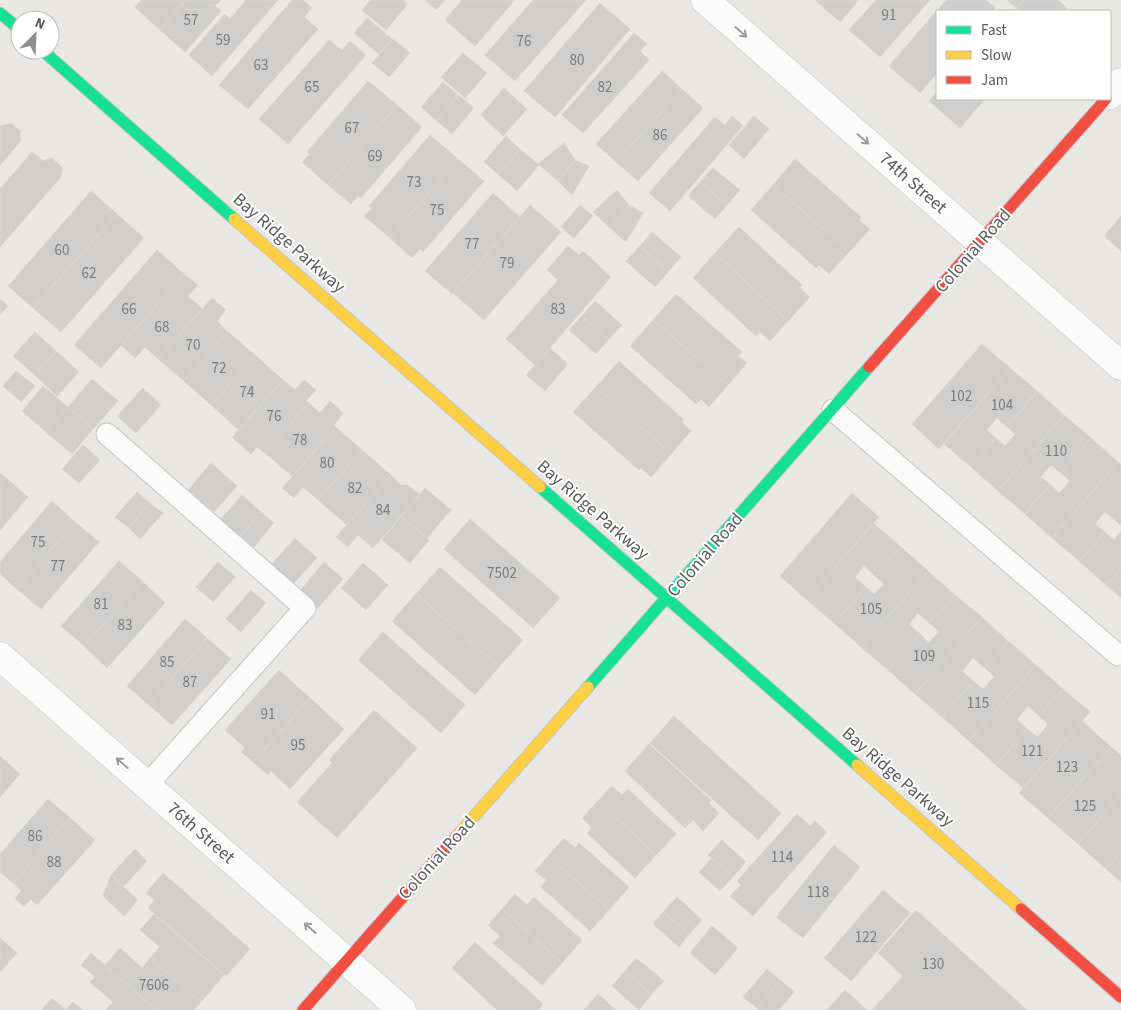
<svg xmlns="http://www.w3.org/2000/svg" width="1121" height="1010" font-family="'Source Sans 3',sans-serif">
<rect width="100%" height="100%" fill="#e8e7e3"/>
<path fill="#cfcecc" stroke="#d7d6d2" d="M141,0H186L160,30L135,7Z
M186,0H221L215,6L221,11L185,52L160,30Z
M246,0H278L212,76L189,55L225,14L230,19Z
M292,0H303L312,8L304,17L318,29L248,109L219,85Z
M371,0H403L408,4L386,30L362,10Z
M425,0H445L436,10Z
M462,0H515L475,46L445,20Z
M533,0H586L515,81L485,55Z
M815,0H859L840,22Z
M876,0H930L880,57L849,30Z
M946,0H986L995,7L991,11H937V73L920,93L889,66Z
M1007,0H1024L1016,8Z
M1024,0H1058L1067,8L1065,11H1020L1016,8Z
M600,3L630,29L555,117L524,91Z
M367,18L392,39L379,54L354,33Z
M634,33L647,44L640,51L649,60L583,133L562,115Z
M393,39L410,53L389,77L372,63Z
M329,40L342,50L350,41L366,55L288,144L259,119Z
M463,53L487,73L465,98L441,77Z
M662,71L682,89L616,162L596,144Z
M368,81L397,105L328,185L302,162L310,154L307,152Z
M443,82L458,95L437,121L421,107Z
M504,88L527,109L503,136L481,115Z
M682,89L703,108L638,181L616,162Z
M937,92V99H985L960,128L929,101Z
M458,95L474,108L452,134L437,121Z
M397,105L422,127L361,198L358,196L351,204L328,185Z
M732,116L743,126L670,211L649,193L715,117L725,125Z
M754,116L769,129L744,159L729,145Z
M11,123L20,131L21,141L0,165V126Z
M430,135L458,159L390,238L364,216L372,208L369,206Z
M506,136L520,149L498,174L484,162Z
M564,143L575,160L558,181L538,164Z
M520,149L539,165L517,191L498,174Z
M32,152L43,161L52,158L63,168L61,177L0,247V189Z
M458,159L484,181L423,252L420,249L412,258L390,238Z
M795,159L861,217L859,220L870,229L849,252L773,185Z
M575,160L589,166L572,195L558,181Z
M713,168L740,190L727,205L700,182Z
M700,182L727,205L715,219L688,196Z
M773,185L849,252L829,274L819,265L816,268L751,210Z
M617,190L629,205L609,227L593,212Z
M91,191L117,214L33,308L8,286Z
M493,193L520,217L452,294L425,271Z
M530,205L561,232L484,320L453,293Z
M580,205L593,216L574,238L561,227Z
M629,205L643,213L626,242L609,227Z
M117,214L144,238L61,332L33,308Z
M1121,216V251L1104,236Z
M739,227L802,285L800,288L810,297L788,321L715,253Z
M652,232L681,257L668,272L640,246Z
M568,246L579,255L583,251L611,277L535,365L506,339L558,280L547,270Z
M640,246L668,272L655,287L626,261Z
M157,250L184,274L101,368L74,345Z
M715,253L788,321L770,341L760,332L756,336L693,278Z
M184,274L198,285L188,296L202,309L158,359L145,347L135,358L121,345Z
M676,294L742,352L738,356L747,363L728,385L653,320Z
M212,298L226,310L217,321L228,332L184,381L158,359Z
M0,299L8,306L0,315Z
M595,301L622,325L608,340L582,316Z
M582,316L608,340L596,354L569,330Z
M653,320L728,385L709,407L701,399L696,404L630,346Z
M35,332L56,351L35,375L13,356Z
M228,332L255,355L211,405L184,381Z
M982,344L1010,368L939,449L912,424Z
M550,348L568,364L545,391L526,375Z
M56,351L79,372L57,396L35,375Z
M255,355L283,380L239,430L211,405Z
M619,361L684,420L682,422L691,431L671,454L596,387Z
M1010,368L1037,391L1007,427L997,418L987,430L996,438L971,467L944,444Z
M16,371L35,386L21,402L3,386Z
M92,379L118,401L93,429L68,407Z
M283,380L295,390L304,380L316,390L306,401L309,403L265,453L257,447L251,454L232,437Z
M43,386L68,407L46,432L22,411Z
M596,387L671,454L651,477L641,468L639,470L573,412Z
M143,388L161,405L136,433L117,416Z
M1037,391L1064,415L998,491L971,467L996,438L1005,446L1015,434L1007,427Z
M330,401L343,413L334,425L336,427L292,476L265,453L309,403L320,413Z
M68,407L93,429L72,454L46,432Z
M1064,415L1091,438L1061,473L1051,465L1040,477L1050,484L1025,514L998,491Z
M336,427L362,450L318,500L303,487L294,498L282,488Z
M1091,438L1118,462L1052,538L1025,514L1050,484L1059,493L1070,481L1061,473Z
M83,445L100,460L79,483L62,469Z
M362,450L391,475L347,525L318,500Z
M1118,462L1121,464V513L1115,520L1105,512L1095,524L1105,532L1079,561L1052,538Z
M211,463L237,486L214,512L188,490Z
M0,473L6,478L0,485Z
M391,475L401,485H408L420,495L373,548L358,535L348,547L336,537Z
M6,478L28,497L0,530V485Z
M425,488L451,510L427,538L401,517Z
M137,492L150,503L129,528L115,517Z
M852,493L879,517L807,600L780,576Z
M242,495L261,512L240,538L220,520Z
M52,501L75,522L17,589L0,574V562Z
M150,503L163,513L140,539L129,528Z
M261,512L274,523L254,547L241,536Z
M1121,513V526L1115,520Z
M401,517L429,540L410,563L382,540Z
M470,519L560,598L533,628L444,549Z
M75,522L99,542L41,609L17,589Z
M873,523L901,547L875,576L864,566L855,577L866,587L834,623L807,600Z
M1121,531V568L1106,585L1079,561L1105,532L1114,540Z
M295,538L317,558L293,584L272,564Z
M901,547L928,571L861,647L834,623L866,587L874,594L884,584L875,576Z
M119,561L142,581L84,646L61,626Z
M218,562L235,577L213,602L196,587Z
M324,562L343,579L318,608L299,592Z
M363,563L388,585L366,610L341,588Z
M440,567L523,640L499,667L416,594Z
M1121,568V598L1106,585Z
M928,571L955,595L929,623L918,613L909,624L920,634L888,670L861,647Z
M142,581L165,603L107,668L84,646Z
M251,590L266,603L241,632L226,619Z
M416,594L499,667L475,695L392,621Z
M955,595L982,617L915,694L888,670L920,634L929,643L939,631L929,623Z
M982,617L1008,641L985,668L973,658L962,671L973,681L942,717L915,694Z
M185,619L207,638L149,705L127,686Z
M383,632L465,705L441,733L358,660Z
M207,638L231,659L172,725L149,705Z
M1008,641L1036,665L969,741L942,717L973,681L983,689L994,677L985,668Z
M1036,665L1063,689L1039,716L1028,706L1017,719L1027,729L996,765L969,741Z
M279,670L310,698L253,762L241,752L245,748L225,730Z
M1063,689L1090,712L1023,788L996,765L1027,729L1038,737L1048,724L1039,716Z
M310,698L344,729L290,789L271,771L268,775L253,762Z
M374,710L417,748L337,838L297,802L332,763L329,760Z
M674,716L781,813L758,840L650,743Z
M1082,721L1111,747L1048,818L1019,793Z
M649,744L711,800L709,803L719,813L703,831L693,820L685,828L625,771Z
M1111,747L1121,755V794L1078,844L1048,818Z
M0,756L20,774L0,797Z
M612,786L622,795L628,789L676,834L656,855L598,801Z
M1121,794V852L1106,869L1078,844Z
M48,799L70,818L13,883L0,872V854Z
M598,801L656,855L635,878L587,833L592,828L582,818Z
M797,814L810,826L815,821L827,832L753,916L730,896L741,885L737,881Z
M70,818L95,840L37,905L31,899L24,907L15,899L21,891L13,883Z
M564,838L575,848L579,843L629,887L609,910L548,856Z
M722,840L746,862L733,877L708,855Z
M834,845L860,867L803,938L776,917Z
M135,849L147,861L123,887L111,875Z
M1121,852V882L1106,869Z
M548,856L609,910L590,931L541,887L546,880L535,871Z
M712,858L733,877L720,891L699,872Z
M163,873L250,949L226,976L148,908L155,900L146,893Z
M111,875L138,900L124,916L103,896Z
M883,890L910,913L851,981L824,958Z
M515,894L527,905L534,897L582,940L562,963L502,909Z
M677,897L702,920L689,934L663,912Z
M502,909L562,963L542,985L493,943L500,936L488,925Z
M916,910L1027,1010H872L903,976L878,953Z
M663,912L689,934L679,947L653,924Z
M154,914L224,975L201,1002L150,958L160,947L140,930Z
M712,926L738,948L715,975L690,953Z
M0,938L17,953L0,972Z
M475,942L543,1004L539,1009L540,1010H497L452,968Z
M120,948L142,968L150,958L201,1002L194,1010H156L105,965Z
M91,953L105,965L156,1010H106L113,1002L90,982L95,977L81,965Z
M636,958L664,981L651,995L625,971Z
M767,969L780,980L757,1008L743,997Z
M625,971L651,995L639,1010L612,986Z
M780,980L794,992L779,1010H759L757,1008Z
M845,990L867,1010H827Z
M598,994L616,1010H584Z
M52,998L66,1010L73,1002L82,1010H43L42,1009Z"/>
<g fill="none" stroke-linecap="round" stroke-linejoin="round">
<g stroke="#c5c5c5" stroke-width="23">
<path id="lane" d="M833,410L1118,655
M107,434L305,608L147,785"/>
</g>
<g stroke="#c5c5c5" stroke-width="29">
<path id="street" d="M705,0L1121,366
M1110,95L1121,82
M0,656L402,1010"/>
</g>
<g stroke="#c5c5c4" stroke-width="13">
<path id="fast" d="M0,13L20,30
M42,50L234,219
M540,487L857,765
M588,687L869,367"/>
</g>
<g stroke="#c5c5c4" stroke-width="13">
<path id="slow" d="M234,219L540,487
M857,765L1021,909
M456,837L588,687"/>
</g>
<g stroke="#c5c5c4" stroke-width="13">
<path id="jam" d="M869,367L1106,99
M1021,909L1121,997
M303,1010L456,837"/>
</g>
<use href="#lane" stroke="#fcfbfb" stroke-width="21"/>
<use href="#street" stroke="#fcfbfb" stroke-width="28"/>
<use href="#fast" stroke="#16e098" stroke-width="11"/>
<use href="#slow" stroke="#ffcf43" stroke-width="11"/>
<use href="#jam" stroke="#f24e42" stroke-width="11"/>
</g>
<defs><path id="oneway-shaft" d="M-6 0H5M1.5-3L5.5 0L1.5 3" fill="none" stroke-width="1.6" stroke-linecap="round" stroke-linejoin="round" transform="scale(1.25)"/></defs>
<g stroke="#9a9c9e">
<use href="#oneway-shaft" transform="translate(741 32) rotate(41)"/>
<use href="#oneway-shaft" transform="translate(863 139) rotate(41)"/>
<use href="#oneway-shaft" transform="translate(122 763) rotate(-139)"/>
<use href="#oneway-shaft" transform="translate(310 928) rotate(-139)"/>
</g>
<g text-anchor="middle" dominant-baseline="central" stroke-width="4" stroke-linejoin="round" paint-order="stroke">
<g font-size="15" fill="#787a7c">
<text x="889" y="15">91</text>
<text x="191" y="20">57</text>
<text x="223" y="40">59</text>
<text x="524" y="41">76</text>
<text x="577" y="60">80</text>
<text x="261" y="65">63</text>
<text x="312" y="87">65</text>
<text x="605" y="87">82</text>
<text x="352" y="128">67</text>
<text x="660" y="135">86</text>
<text x="375" y="156">69</text>
<text x="414" y="182">73</text>
<text x="437" y="210">75</text>
<text x="472" y="244">77</text>
<text x="62" y="250">60</text>
<text x="507" y="263">79</text>
<text x="89" y="273">62</text>
<text x="129" y="309">66</text>
<text x="558" y="309">83</text>
<text x="162" y="327">68</text>
<text x="193" y="345">70</text>
<text x="219" y="368">72</text>
<text x="247" y="392">74</text>
<text x="961" y="396">102</text>
<text x="1002" y="405">104</text>
<text x="274" y="416">76</text>
<text x="300" y="440">78</text>
<text x="1056" y="451">110</text>
<text x="327" y="463">80</text>
<text x="355" y="488">82</text>
<text x="383" y="510">84</text>
<text x="38" y="542">75</text>
<text x="58" y="566">77</text>
<text x="502" y="573">7502</text>
<text x="101" y="604">81</text>
<text x="871" y="609">105</text>
<text x="125" y="625">83</text>
<text x="924" y="656">109</text>
<text x="167" y="662">85</text>
<text x="190" y="682">87</text>
<text x="978" y="703">115</text>
<text x="268" y="714">91</text>
<text x="298" y="745">95</text>
<text x="1032" y="751">121</text>
<text x="1067" y="767">123</text>
<text x="1085" y="806">125</text>
<text x="35" y="836">86</text>
<text x="782" y="857">114</text>
<text x="54" y="862">88</text>
<text x="818" y="892">118</text>
<text x="866" y="937">122</text>
<text x="933" y="964">130</text>
<text x="154" y="985">7606</text>
</g>
<g font-size="18" fill="#595d60" stroke="#fff">
<text transform="translate(913 183) rotate(41)">74th Street</text>
<text transform="translate(289 243) rotate(41)">Bay Ridge Parkway</text>
<text transform="translate(973 251) rotate(-49)">Colonial Road</text>
<text transform="translate(593 510) rotate(41)">Bay Ridge Parkway</text>
<text transform="translate(705 555) rotate(-49)">Colonial Road</text>
<text transform="translate(898 777) rotate(41)">Bay Ridge Parkway</text>
<text transform="translate(201 833) rotate(41)">76th Street</text>
<text transform="translate(437 858) rotate(-48)">Colonial Road</text>
</g>
</g>
<rect x="936" y="10" width="175" height="90" fill="#ffffff" stroke="#bdbebf"/>
<rect x="946" y="26" width="25" height="8" fill="#16e098" stroke="#bdbebf"/>
<text x="981" y="35" font-size="15" fill="#595d60">Fast</text>
<rect x="946" y="51" width="25" height="8" fill="#ffcf43" stroke="#bdbebf"/>
<text x="981" y="60" font-size="15" fill="#595d60">Slow</text>
<rect x="946" y="76" width="25" height="8" fill="#f24e42" stroke="#bdbebf"/>
<text x="981" y="85" font-size="15" fill="#595d60">Jam</text>
<g transform="translate(35 35) rotate(24)"><circle r="24" fill="#ffffff" stroke="#bdbebf"/>
<path d="M0-4L9 19L0 12L-9 19Z" fill="#8b8d8e"/>
<text y="-8" font-size="14" font-weight="bold" text-anchor="middle" fill="#595d60">N</text>
</g>
</svg>
